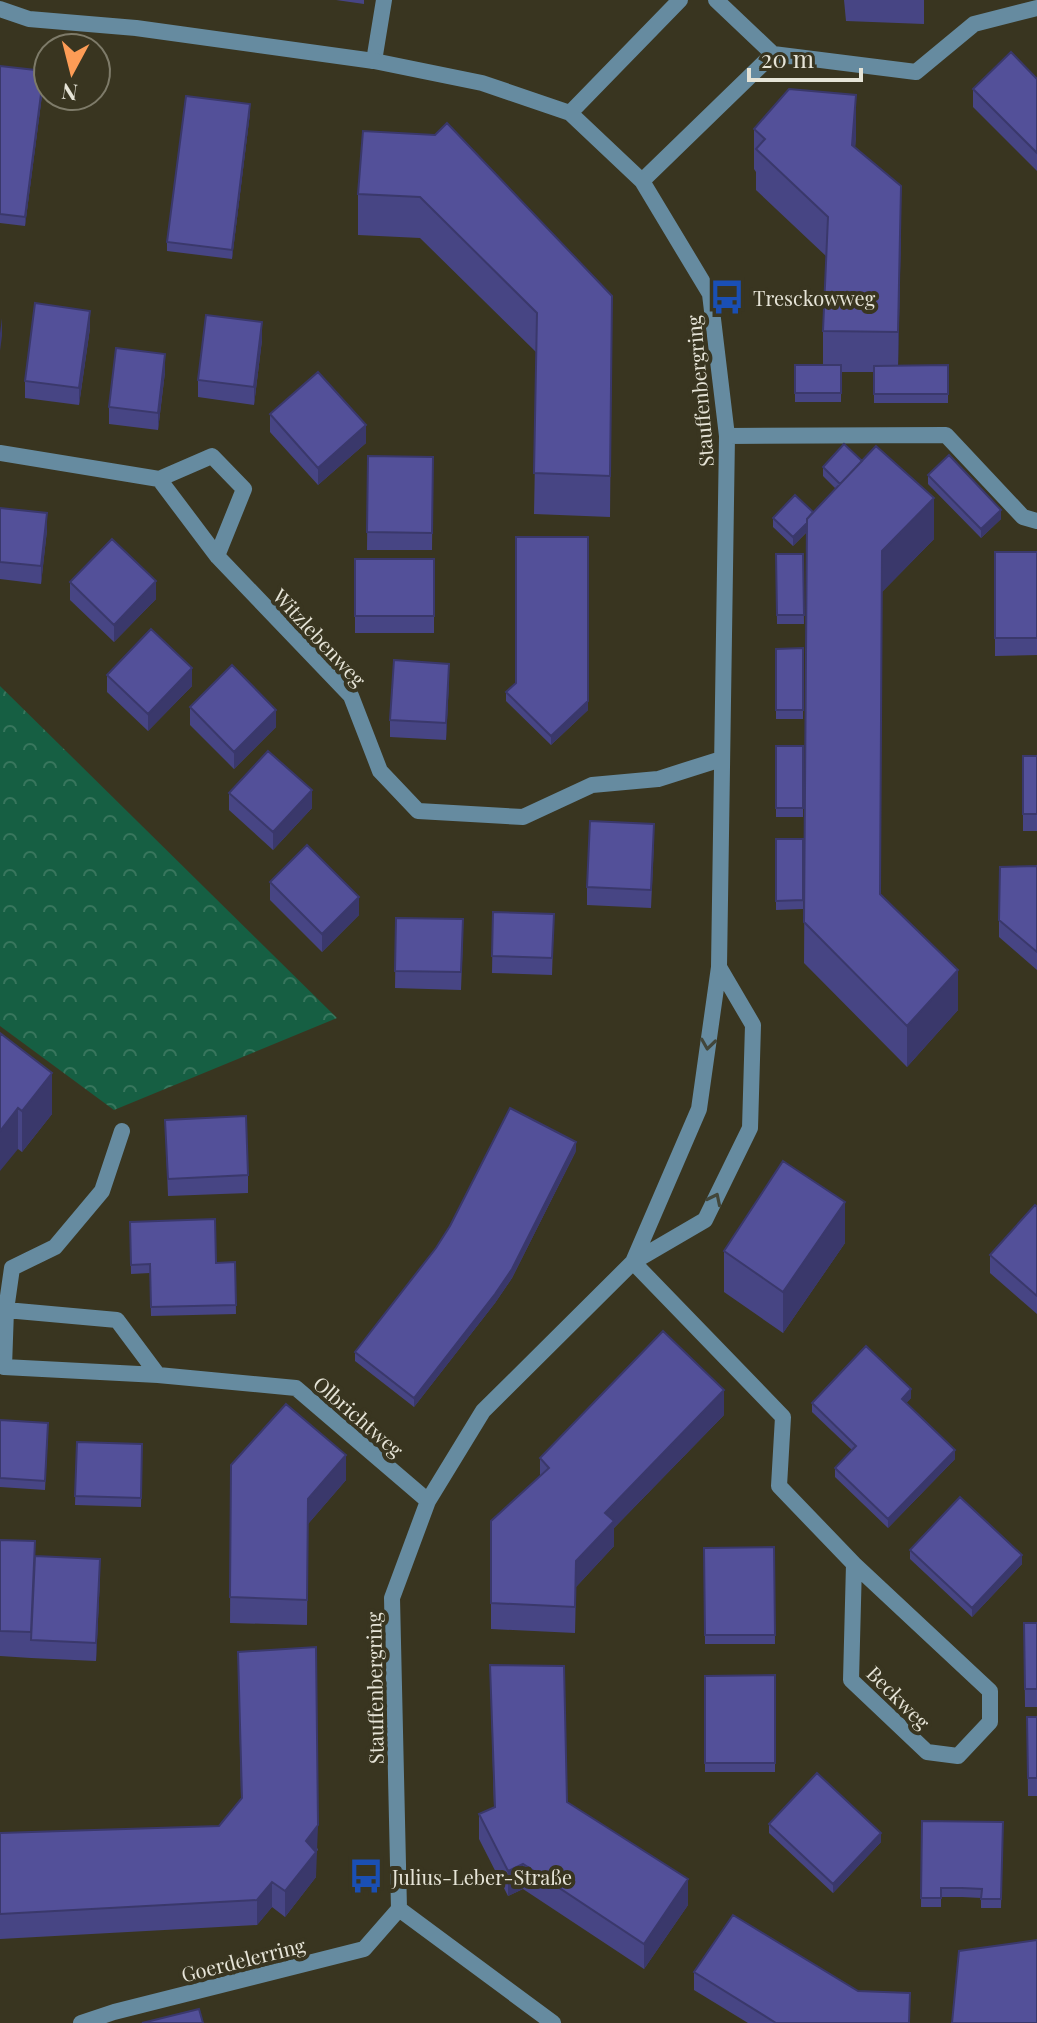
<svg xmlns="http://www.w3.org/2000/svg" width="1037" height="2023" font-family="'Playfair Display',serif">
<defs>
<pattern id="park-crowns" width="20" height="18" patternUnits="userSpaceOnUse" patternTransform="scale(2)"><rect width="20" height="18" fill="#165f43"/><path d="M2 6a3 3 0 1 1 6 0M12 15a3 3 0 1 1 6 0" fill="none" stroke="#38765d"/></pattern>
</defs>
<rect width="100%" height="100%" fill="#393520"/>
<path fill="url(#park-crowns)" d="M0,686L337,1018L114,1110L0,1026Z"/>
<g fill="none" stroke-linecap="round" stroke-linejoin="round">
<path stroke="#668ba0" stroke-width="16" d="M374,61L384,0"/>
<path stroke="#668ba0" stroke-width="16" d="M716,0L773,54
M0,9L29,19L136,28L374,61L482,83L570,113L642,181L710,294L727,436L719,967L699,1109L633,1262
M570,113L680,0
M642,181L773,54L916,72L974,24L1037,8
M727,436L946,435L1023,517L1037,521
M0,453L159,479L212,456L244,489L217,556
M159,479L217,556L351,696L380,771L418,811L523,817L592,785L658,779L721,759
M122,1131L102,1191L55,1247L12,1268L6,1310L4,1367L158,1375L296,1388L428,1501
M633,1262L783,1417L779,1486L854,1564L851,1680L927,1752L958,1756L990,1722V1691L854,1564
M6,1310L117,1320L158,1375
M399,1909L392,1598L428,1501L483,1411L633,1262L705,1220L750,1128L753,1025L719,967
M399,1909L553,2023
M81,2023L114,2012L364,1949L399,1909"/>
</g>
<path fill="#474584" d="M336,0H364V4Z
M844,0H924V24L846,21Z
M0,66L44,80L25,226L0,223Z
M1037,79V171L973,107V89Z
M250,113L232,259L167,251V242Z
M754,129L856,136L855,148L901,227L898,365H948V403H874V372H841V402H795V365H823V331L827,257L756,190V172L754,169Z
M363,131L612,296L610,517L534,514L537,353L420,238L358,235V194Z
M90,328L79,405L25,398V381Z
M262,340L254,405L198,397V380Z
M165,372L158,430L109,424V407Z
M270,414L366,443L318,485L270,432Z
M368,456L433,457L432,550H367Z
M823,467L934,539L882,592L880,894L958,1010L907,1067L804,963L807,532L793,546L773,527V518L813,512L836,489L823,476Z
M928,475L1001,519L981,538L928,484Z
M0,508L47,530L41,584L0,579Z
M588,537V710L551,745L506,701V692L516,683Z
M995,552H1037V655L995,656Z
M776,554H803L804,624H777Z
M355,559H434V633H355Z
M70,582L156,599L114,642L70,600Z
M803,648V719H776V649Z
M107,675L192,686L148,731L107,692Z
M449,681L446,740L390,737V720Z
M190,707L276,727L234,769L190,725Z
M776,746H803V817H776Z
M1023,756H1037V831H1023Z
M229,793L312,808L273,850L229,810Z
M776,839H803V909L776,910Z
M654,842L651,908L587,905V887Z
M1037,866V970L999,937V920Z
M270,882L359,915L322,952L270,900Z
M493,912L554,914L552,975L492,973Z
M396,918L463,937L461,990L395,988Z
M0,1033L52,1114L22,1152L18,1149Z
M165,1120L248,1175V1193L168,1196Z
M576,1151L512,1278L495,1303L414,1407L355,1361V1352Z
M1037,1207V1314L990,1273V1255Z
M130,1222L216,1263L235,1262L236,1314L151,1316L150,1273L131,1274Z
M845,1243L783,1333L724,1292V1251Z
M911,1398L906,1403L955,1459L888,1528L835,1477V1468L852,1450L812,1412V1403Z
M724,1415L614,1528V1546L576,1587L575,1633L491,1629V1521L540,1477V1458Z
M0,1420L48,1432L45,1490L0,1487Z
M77,1442L142,1444L141,1507L75,1505Z
M231,1465L346,1480L308,1524L307,1625L230,1623Z
M0,1540L35,1556L100,1577L96,1661L31,1658V1650V1658L0,1656Z
M774,1547L775,1644H705L704,1548Z
M910,1550L1022,1564L972,1617L910,1559Z
M1024,1623H1037V1707H1025Z
M238,1652L318,1850L316,1852V1877L285,1917L272,1907L257,1925L0,1939V1833L219,1826L241,1799Z
M490,1665L567,1802L688,1905L644,1969L523,1889L508,1896L479,1839V1814L494,1808Z
M775,1675V1772H705V1676Z
M1027,1717H1037V1796H1028Z
M922,1821L1003,1822L1001,1908H981V1898L962,1897H941V1907H921Z
M769,1824L881,1842L833,1893L769,1833Z
M694,1972L910,2023H748L694,1990Z"/>
<path fill="#3a386b" d="M44,71V80L25,226V217Z
M856,95V136L852,186V145Z
M250,104V113L232,259V250Z
M901,186V227L898,372V332Z
M90,311V328L79,405V388Z
M2,318V336L0,351V333Z
M262,322V340L254,405V387Z
M165,354V372L158,430V413Z
M366,425V443L318,485V468Z
M934,498V539L882,592V551Z
M1001,510V519L981,538V529Z
M47,513V530L41,584V566Z
M815,514V523L793,546V537Z
M156,581V599L114,642V625Z
M449,664V681L446,740V723Z
M192,668V686L148,731V714Z
M588,701V710L551,745V736Z
M276,710V727L234,769V752Z
M312,790V808L273,850V832Z
M359,897V915L322,952V934Z
M958,970V1010L907,1067V1026Z
M52,1073V1114L22,1152V1111Z
M18,1108V1149L0,1171V1131Z
M576,1142V1151L512,1278L495,1303L414,1407V1398Z
M845,1202V1243L783,1333V1292Z
M911,1389V1398L902,1408V1399Z
M724,1390V1415L614,1528V1546L576,1587L575,1633L576,1561L605,1513Z
M955,1450V1459L888,1528V1519Z
M346,1455V1480L308,1524L307,1625L308,1499Z
M1022,1555V1564L972,1617V1608Z
M100,1559V1577L96,1661V1643Z
M318,1825L316,1877L285,1917V1891L306,1841Z
M881,1833V1842L833,1893V1884Z
M523,1864V1889L508,1896V1871Z
M688,1879V1905L644,1969V1944Z
M272,1882V1907L257,1925V1900Z"/>
<path fill="#535099" stroke="#3a386b" stroke-width="2" d="M1011,52L1037,79V153L973,89Z
M0,66L44,71L25,217L0,214Z
M789,89L856,95L852,145L901,186L898,332L823,331L828,217L756,149L765,139L754,129Z
M186,96L250,104L232,250L167,242Z
M447,123L612,296L610,476L534,473L537,313L420,197L358,194L363,131L435,135Z
M35,303L90,311L79,388L25,381Z
M206,315L262,322L254,387L198,380Z
M116,348L165,354L158,413L109,407Z
M795,365H841V393H795Z
M948,365V394H874V366Z
M318,372L366,425L318,468L270,414Z
M844,444L862,461L840,484L823,467Z
M876,446L934,498L882,551L880,894L958,970L907,1026L804,922L807,519Z
M949,455L1001,510L981,529L928,475Z
M368,456L433,457L432,533L367,532Z
M795,495L813,512L807,519V523L793,537L773,518Z
M0,508L47,513L41,566L0,562Z
M516,537H588V701L551,736L506,692L516,683Z
M112,539L156,581L114,625L70,582Z
M995,552H1037V638H995Z
M776,554H803L804,615H777Z
M355,559H434V616H355Z
M151,629L192,668L148,714L107,675Z
M803,648V710H776V649Z
M394,660L449,664L446,723L390,720Z
M232,665L276,710L234,752L190,707Z
M776,746H803V808H776Z
M268,751L312,790L273,832L229,793Z
M1023,756H1037V814H1023Z
M590,821L654,824L651,890L587,887Z
M776,839H803V900L776,901Z
M307,845L359,897L322,934L270,882Z
M1037,866V952L999,920L1000,867Z
M493,912L554,914L552,958L492,956Z
M396,918L463,919L461,972L395,971Z
M0,1033L52,1073L22,1111L18,1108L0,1131Z
M510,1108L576,1142L512,1269L495,1294L414,1398L355,1352L436,1248L450,1226Z
M246,1116L248,1175L168,1179L165,1120Z
M783,1161L845,1202L783,1292L724,1251Z
M1035,1205L1037,1207V1296L990,1255Z
M215,1219L216,1263L235,1262L236,1305L151,1307L150,1264L131,1265L130,1222Z
M663,1331L724,1390L605,1513L614,1521L576,1561L575,1607L491,1603V1521L549,1468L540,1458Z
M866,1346L911,1389L902,1399L955,1450L888,1519L835,1468L856,1446L812,1403Z
M286,1404L346,1455L308,1499L307,1600L230,1597L231,1465Z
M0,1420L48,1423L45,1481L0,1478Z
M77,1442L142,1444L141,1498L75,1496Z
M960,1497L1022,1555L972,1608L910,1550Z
M0,1540L35,1541L31,1632L0,1631Z
M774,1547L775,1635H705L704,1548Z
M35,1556L100,1559L96,1643L31,1640Z
M1024,1623H1037V1689H1025Z
M316,1647L318,1825L306,1841L316,1852L285,1891L272,1882L257,1900L0,1914V1833L219,1826L242,1798L238,1652Z
M490,1665L564,1666L567,1802L688,1879L644,1944L523,1864L508,1871L479,1814L495,1807Z
M775,1675V1763H705V1676Z
M1027,1717H1037V1778H1028Z
M817,1773L881,1833L833,1884L769,1824Z
M922,1821L1003,1822L1001,1899H981L982,1889L962,1888H941V1898H921Z
M733,1915L858,1991L910,1993L909,2023H776L694,1972Z
M1037,1940V2023H952L959,1951Z
M199,2009L203,2023H142Z"/>
<defs><path id="oneway-chevron" d="M-2-3.5L2.5 0L-2 3.5" fill="none" stroke-width="1.6" stroke-linecap="round" stroke-linejoin="round" transform="scale(2)"/></defs>
<g stroke="#42463a">
<use href="#oneway-chevron" transform="translate(708 1044) rotate(98)"/>
<use href="#oneway-chevron" transform="translate(715 1199) rotate(-64)"/>
</g>
<defs>
<g id="bus-bare" transform="scale(2.76)"><path d="M-5-6H5V4H4V6H2V4H-2V6H-4V4H-5ZM-3.5-4V0h7V-4ZM-3.5 1.2v1.5H-2V1.2ZM2 1.2v1.5H3.5V1.2Z" fill="#1a4fb4" stroke="#393520" stroke-width="2.5" paint-order="stroke"/></g>
</defs>
<g fill-rule="evenodd">
<use href="#bus-bare" x="727" y="297"/>
<use href="#bus-bare" x="366" y="1876"/>
</g>
<g text-anchor="middle" dominant-baseline="central" stroke-width="8" stroke-linejoin="round" paint-order="stroke">
<g font-size="20" fill="#e6e4d7" stroke="#393520" text-anchor="start">
<text x="753" y="297">Tresckowweg</text>
<text x="392" y="1876">Julius-Leber-Straße</text>
</g>
<g font-size="20" fill="#e6e4d7" stroke="#393520">
<text transform="translate(699 391) rotate(-95)">Stauffenbergring</text>
<text transform="translate(320 637) rotate(47)">Witzlebenweg</text>
<text transform="translate(359 1416) rotate(41)">Olbrichtweg</text>
<text transform="translate(374 1688) rotate(-91)">Stauffenbergring</text>
<text transform="translate(899 1697) rotate(45)">Beckweg</text>
<text transform="translate(243 1959) rotate(-14)">Goerdelerring</text>
</g>
</g>
<g transform="translate(72 72) rotate(187)"><circle r="38" fill="#393520" stroke="#7e7b69" stroke-width="2"/>
<path d="M0-6L14 30L0 20L-14 30Z" fill="#fd9c56"/>
<text y="-12" font-size="22" font-weight="bold" text-anchor="middle" fill="#e6e4d7">N</text>
</g>
<path d="M749 68v12h112v-12" fill="none" stroke="#e6e4d7" stroke-width="4"/>
<text x="761" y="68" font-size="24" fill="#e6e4d7" stroke="#393520" stroke-width="6" paint-order="stroke">20 m</text>
</svg>
